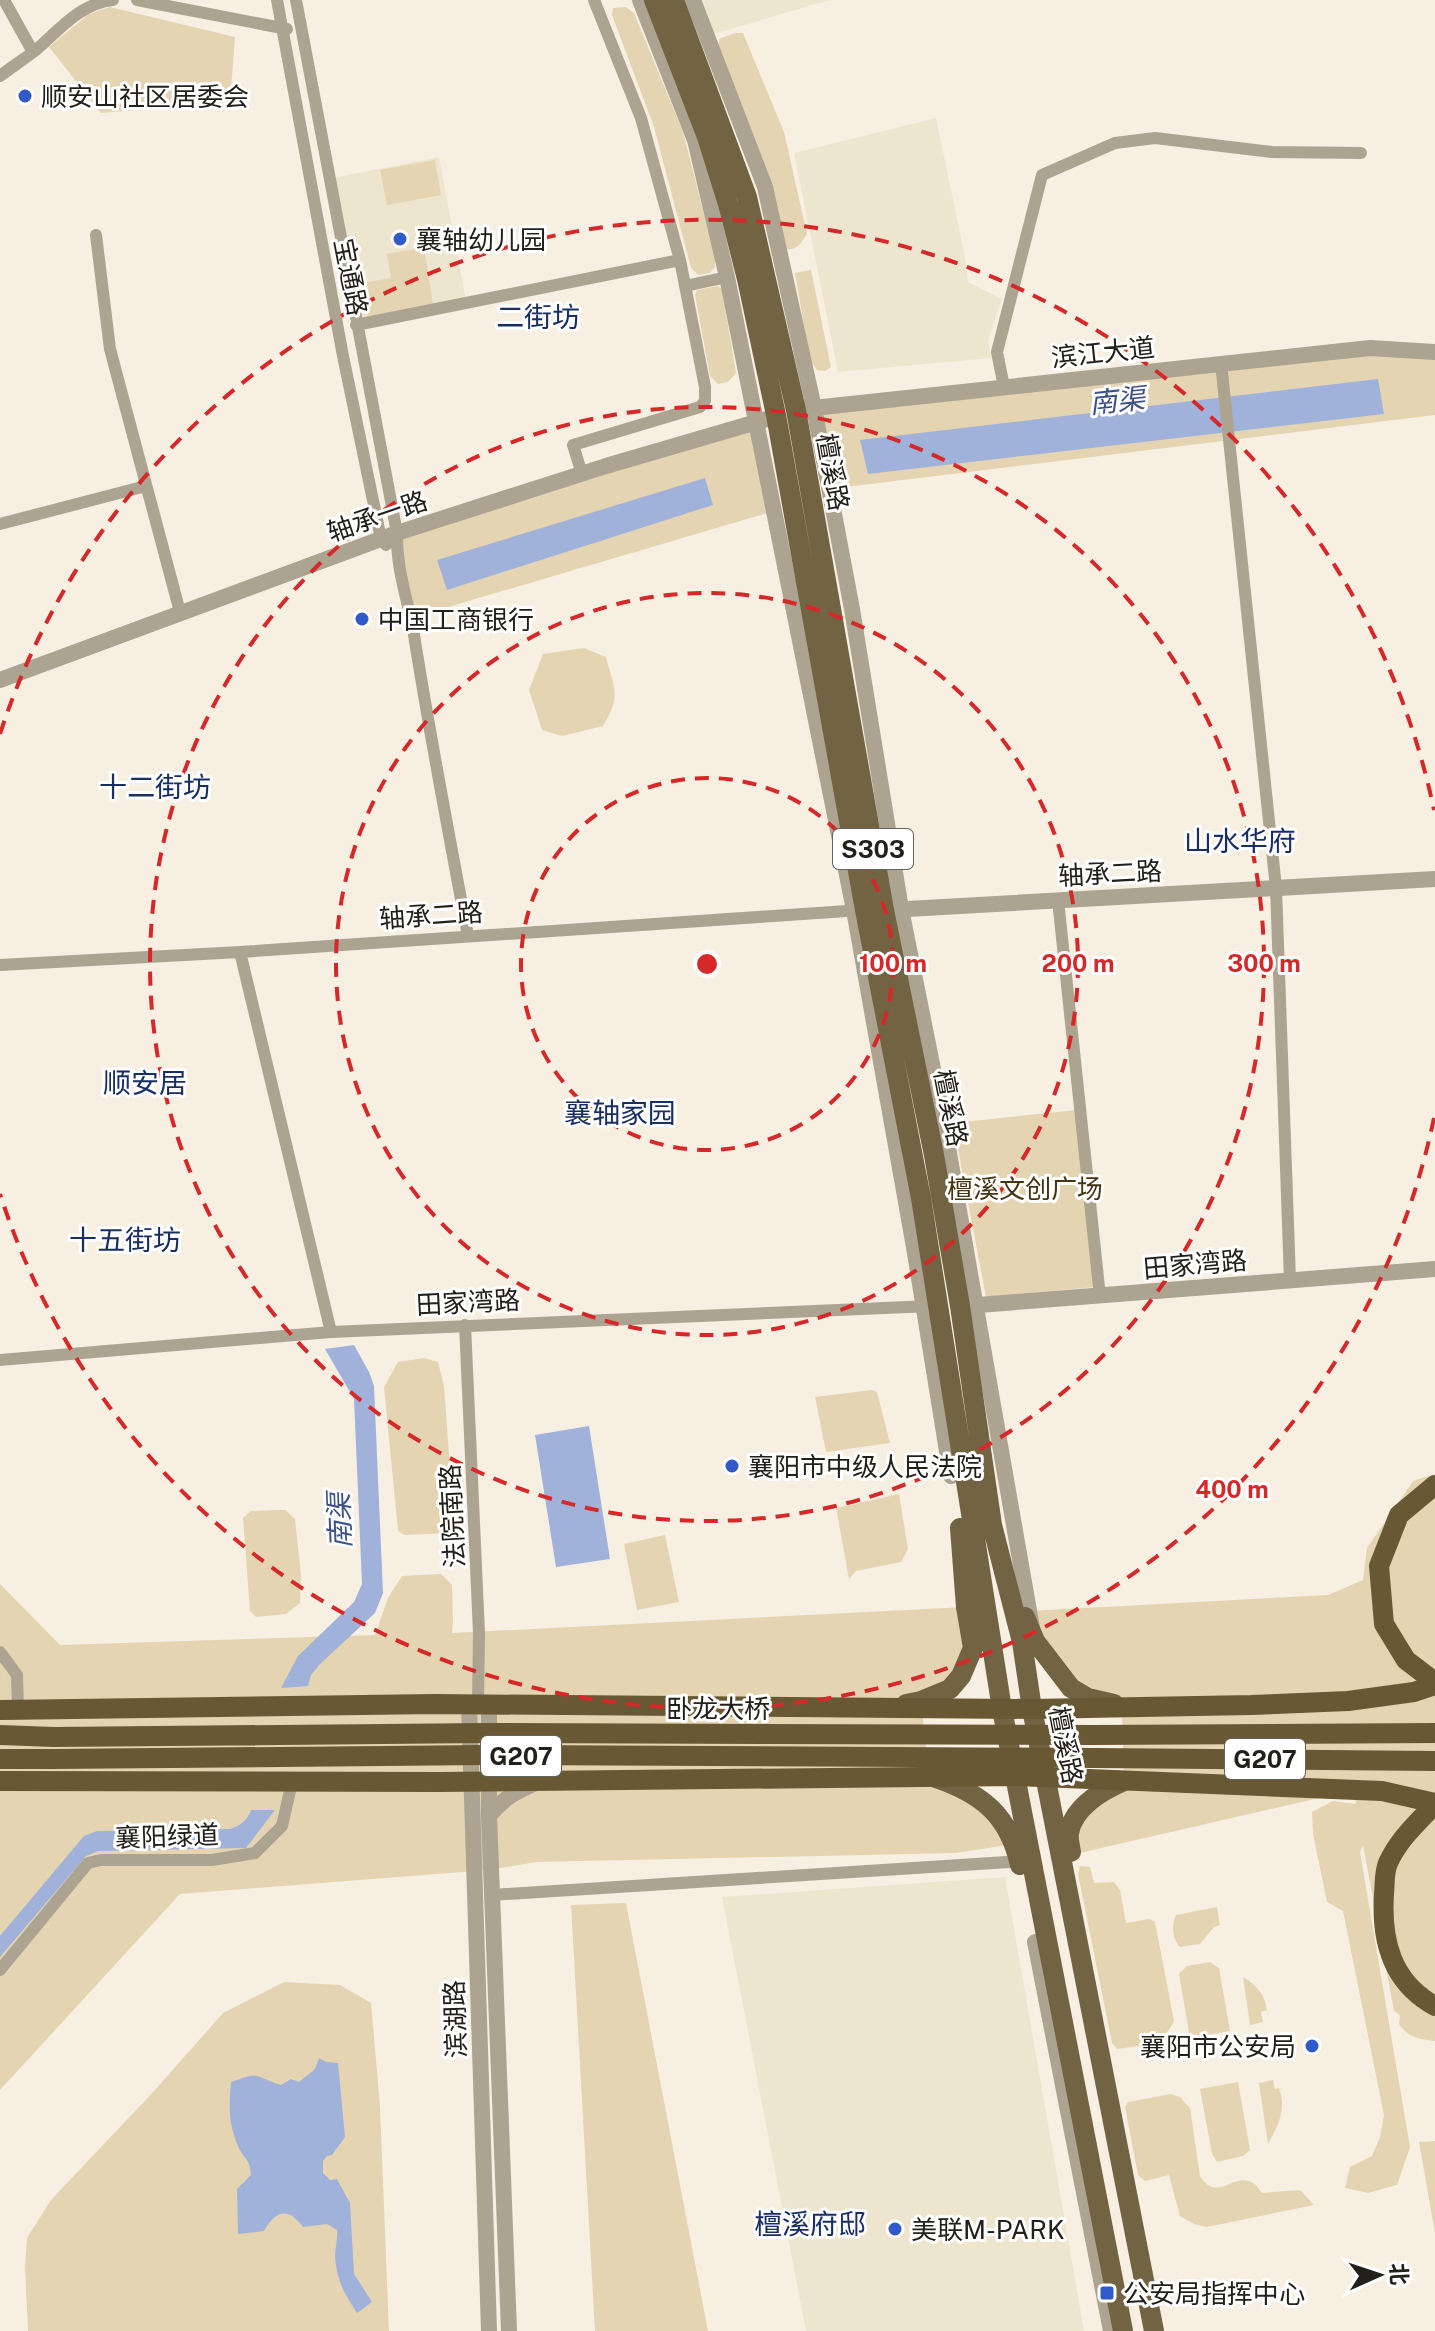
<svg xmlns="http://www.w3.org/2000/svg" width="1435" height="2331" font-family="'Public Sans','Noto Sans SC',sans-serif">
<rect width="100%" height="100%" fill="#f7f0e2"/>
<path fill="#eee5cf" d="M693,0H829L707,36Z
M936,118L965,257L968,282L1002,299L988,341L992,358L838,372L794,153Z
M439,157L466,300L360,321L333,178Z
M1005,1877L1084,2331H806L722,1897Z"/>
<path fill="#e4d4b2" d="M110,7L235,37L230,102L101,113L49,47L89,14Z
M626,7L634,13L683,132L715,257V267L710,273L698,275L691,268L654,127L612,15L613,8Z
M735,33H743L784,132L807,234C801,243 797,251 785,249L719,49V39Z
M435,160L441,195L387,205L380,170Z
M424,247L433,304L368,317L363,283L391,278L387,254Z
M811,270L831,367L825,371L817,370L810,360L795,273Z
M718,286L722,289L736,373L728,382L718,384L710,376L695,295L697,290Z
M1435,352V415L829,489L814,408L1221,363Z
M757,423L774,511L411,618L397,533Z
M584,648L606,657C614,689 622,695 603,726L562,736L542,730L529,690L543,654Z
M1076,1110L1095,1287L986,1297L953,1123Z
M424,1358L438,1362L444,1386L454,1522L449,1533L405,1535L398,1531L384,1387L398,1362Z
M872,1390L877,1392L890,1443L826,1452L815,1397Z
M1435,1474V2041C1418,2039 1409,2038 1399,2024L1400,2015L1394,2011L1363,1845L1360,1852L1410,2147L1397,2185L1368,2193L1345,2188L1350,2167L1372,2156L1380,2137L1384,2115L1343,1911L1327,1902L1313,1834L1312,1812L1333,1801L1356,1804L1354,1790L1071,1855L1069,1833L1124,1781L1122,1707L1071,1688L1028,1611L1328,1595L1363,1580L1367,1548L1413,1481Z
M899,1494L908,1549L901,1562L856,1571L849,1579L836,1508Z
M276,1510H285L295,1519L301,1575L300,1603L286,1614L256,1617L250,1611L243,1518L251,1511Z
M665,1535L679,1602L637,1610L624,1544Z
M441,1574L452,1585L453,1621L452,1633L966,1607L961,1676L921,1701L929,1775L960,1786L1014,1844L956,1853L537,1862L488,1870L180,1894L0,2090V1584L60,1645L375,1635L388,1598L402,1576Z
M1080,1866L1090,1867L1094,1883L1114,1882L1120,1890L1126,1923L1149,1919L1155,1922L1174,2021C1162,2047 1142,2045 1117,2049L1112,2043L1078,1874Z
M626,1903L708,2331H595L571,1905Z
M1217,1907L1220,1925L1214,1927L1200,1944L1180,1947C1172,1938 1171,1926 1176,1915Z
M1210,1962L1219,1968L1230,2031L1190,2038L1179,1974L1187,1966Z
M1243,1977C1257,1985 1265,1995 1267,2010L1261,2012L1263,2022L1250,2025Z
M284,1982L340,1985L371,2003L380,2106L389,2331H28L25,2267L27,2238L51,2200L155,2090L223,2013Z
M1273,2080L1275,2089L1279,2088C1287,2109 1278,2126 1268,2144L1259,2083Z
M1238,2082L1250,2150L1243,2156L1217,2162L1212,2154L1200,2089Z
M1171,2094L1180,2097L1190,2108L1200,2176C1217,2204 1234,2171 1253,2183C1257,2185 1259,2189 1262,2193L1300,2190L1314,2205L1207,2227L1194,2224L1180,2216L1169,2175L1145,2181L1138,2175L1125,2107L1128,2102Z
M1435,2141V2233L1419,2142Z"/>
<path fill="#a0b2da" d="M1378,379L1384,414L868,474L860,440Z
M705,478L713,505L447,590L437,560Z
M354,1345L369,1372L374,1386L383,1593L375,1613L319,1665L311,1675L308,1686L281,1688L298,1656L354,1602L362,1584L354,1399L325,1349Z
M589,1426L610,1559L556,1567L535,1435Z
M251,1810H275L246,1848L98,1851L86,1856L0,1957V1936L84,1836L97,1831L230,1829C240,1826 248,1820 251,1810Z
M319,2058L326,2062L338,2063L345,2137L332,2155L327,2156L323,2161V2173L330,2180L337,2179L350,2203L354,2274L372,2302L357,2313C344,2293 337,2281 335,2257C335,2247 338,2239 337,2230L327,2224L303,2227C288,2206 275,2211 264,2231L238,2234L237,2189L251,2175C250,2158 244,2160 238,2146C228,2122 229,2107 231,2082C261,2071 253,2076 281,2085L291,2079L299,2082L315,2069Z"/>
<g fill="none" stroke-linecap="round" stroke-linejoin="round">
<path stroke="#aca391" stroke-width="12" d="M4,0L33,52
M137,0L287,29
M277,0L343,356L381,539L386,545
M296,0L397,533C396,569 408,600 414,635C430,736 449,836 468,936
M594,0L641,118L680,260
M0,76C12,67 24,59 36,50C59,30 81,3 113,0
M96,235L110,349L180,612
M685,286L727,277
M356,325L680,260L705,387V401L700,407L573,445L582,474
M1221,363L1276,888L1290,1280
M1004,387L997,352L1042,175L1115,143L1155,138L1272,152L1361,153
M0,524L146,486
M1058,900L1100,1297
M240,952L331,1332
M0,965L240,952L862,910
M465,1325L479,1633L478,1704
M0,1360L331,1332L931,1306
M0,1652L17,1675L18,1710
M492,1895L1024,1861
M0,1970L88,1863L101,1860H212L255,1853L282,1826L292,1782"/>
<path stroke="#aca391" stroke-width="16" d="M640,0L695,140L727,277L854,910L914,1247L951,1476
M693,0L765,187L814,408L852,609L901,909L943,1119L1032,1628
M804,409L1370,348L1435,352
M0,680L397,533L606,466L767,419
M890,910L1435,879
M966,1306L1435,1269
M469,1705L489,2331
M489,1705V1816L509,2331
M489,1816C502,1799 517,1791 536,1783
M1035,1942L1111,2331"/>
<path stroke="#726342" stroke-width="20" d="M654,0L707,137L728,204L747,279L776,415L865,910L921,1198L1002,1709L1123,2331
M674,0L747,197L796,410L884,910L934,1155L960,1306L992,1525L1022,1642L1032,1709L1154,2331
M1025,1617L1035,1641L1071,1688L1088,1698L1114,1704
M906,1704L921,1701L950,1689L961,1676L973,1648L966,1607L960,1528
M936,1778C983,1794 1009,1816 1020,1865
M1071,1852C1070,1846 1068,1838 1069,1833C1073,1807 1103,1790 1124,1781"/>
<path stroke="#685834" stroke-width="20" d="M1435,1485L1399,1515L1379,1566L1384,1624L1406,1660L1435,1682
M0,1710L434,1704L1032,1709L1251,1705L1348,1701L1414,1692L1435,1685
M0,1735L54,1737
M1094,1735L1435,1733
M1094,1758L1435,1761
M0,1759H53
M0,1781L439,1782L1015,1776L1382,1791L1435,1803
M1435,1804C1417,1823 1399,1839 1388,1863C1384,1872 1385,1884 1384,1894C1381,1940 1391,1982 1435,2006"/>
<path stroke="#685834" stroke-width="20" d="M54,1737L485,1733L1094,1735
M53,1759L486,1755L1094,1758"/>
</g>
<g fill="none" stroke="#d62828" stroke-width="4" stroke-dasharray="14 10">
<circle cx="707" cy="964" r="186"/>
<circle cx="707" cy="964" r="371"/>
<circle cx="707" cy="964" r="557"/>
<path d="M1434 1118A743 743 0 0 1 0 1194M0 734A743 743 0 0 1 1434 810"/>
</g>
<g fill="#3159c9" stroke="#fefefe" stroke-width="3">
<circle cx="25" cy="96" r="8"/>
<circle cx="400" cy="239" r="8"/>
<circle cx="362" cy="619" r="8"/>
<circle cx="732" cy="1466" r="8"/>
<circle cx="1312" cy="2046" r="8"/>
<circle cx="895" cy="2229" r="8"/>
<rect x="1099" y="2285" width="16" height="16" rx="4"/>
</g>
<g text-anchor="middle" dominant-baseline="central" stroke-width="6" stroke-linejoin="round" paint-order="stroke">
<g fill="#fefefe" stroke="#65635f" stroke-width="2">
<rect x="833" y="829" width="80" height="40" rx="6"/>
<rect x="481" y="1736" width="80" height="40" rx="6"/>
<rect x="1225" y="1739" width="80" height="40" rx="6"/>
</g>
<g font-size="24" font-weight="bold" fill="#23201b">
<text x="873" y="849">S303</text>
<text x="521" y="1756">G207</text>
<text x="1265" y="1759">G207</text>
</g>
<g font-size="26" fill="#23201b" stroke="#fefefe" text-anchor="start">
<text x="41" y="96">顺安山社区居委会</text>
<text x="416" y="239">襄轴幼儿园</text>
<text x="378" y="619">中国工商银行</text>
<text x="748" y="1466">襄阳市中级人民法院</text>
<text x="1296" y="2046" text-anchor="end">襄阳市公安局</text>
<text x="911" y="2229">美联M-PARK</text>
<text x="1123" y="2293">公安局指挥中心</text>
</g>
<g font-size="26" fill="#23201b" stroke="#fefefe">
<text transform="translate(351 277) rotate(79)">宝通路</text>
<text transform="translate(1103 352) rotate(-6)">滨江大道</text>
<text transform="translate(833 472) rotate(80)">檀溪路</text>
<text transform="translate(377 516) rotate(-19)">轴承一路</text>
<text transform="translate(1110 873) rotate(-3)">轴承二路</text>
<text transform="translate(431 915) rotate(-4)">轴承二路</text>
<text transform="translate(951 1108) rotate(79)">檀溪路</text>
<text transform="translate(1195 1264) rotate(-5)">田家湾路</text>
<text transform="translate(468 1302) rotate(-3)">田家湾路</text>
<text transform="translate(452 1516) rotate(-93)">法院南路</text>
<text x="718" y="1708">卧龙大桥</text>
<text transform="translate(1066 1745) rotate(79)">檀溪路</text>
<text transform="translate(167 1836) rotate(-2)">襄阳绿道</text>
<text transform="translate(455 2019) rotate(-92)">滨湖路</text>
</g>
<g font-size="26" fill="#453613" stroke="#fefefe">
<text x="1025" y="1188">檀溪文创广场</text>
</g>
<g font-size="28" fill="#192e64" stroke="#fefefe">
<text x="538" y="316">二街坊</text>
<text x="155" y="786">十二街坊</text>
<text x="1240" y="840">山水华府</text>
<text x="145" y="1082">顺安居</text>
<text x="620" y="1112">襄轴家园</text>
<text x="125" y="1239">十五街坊</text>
<text x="810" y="2223">檀溪府邸</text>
</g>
<g font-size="28" font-style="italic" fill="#3c5287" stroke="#fefefe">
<text transform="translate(1117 400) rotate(-6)">南渠</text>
<text transform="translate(339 1521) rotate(-92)">南渠</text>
</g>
</g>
<circle cx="707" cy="964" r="12" fill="#d62828" stroke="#fefefe" stroke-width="4"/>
<g font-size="24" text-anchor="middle" font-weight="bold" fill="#d62828" stroke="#fefefe" stroke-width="6" stroke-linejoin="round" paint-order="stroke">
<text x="893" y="972">100 m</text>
<text x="1078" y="972">200 m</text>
<text x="1264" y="972">300 m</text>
<text x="1232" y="1498">400 m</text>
</g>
<g transform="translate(1379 2275) rotate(87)" stroke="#fefefe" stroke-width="6" paint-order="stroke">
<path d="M0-6L14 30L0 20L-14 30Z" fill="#23201b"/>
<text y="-12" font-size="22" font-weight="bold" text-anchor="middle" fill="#23201b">北</text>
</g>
</svg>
